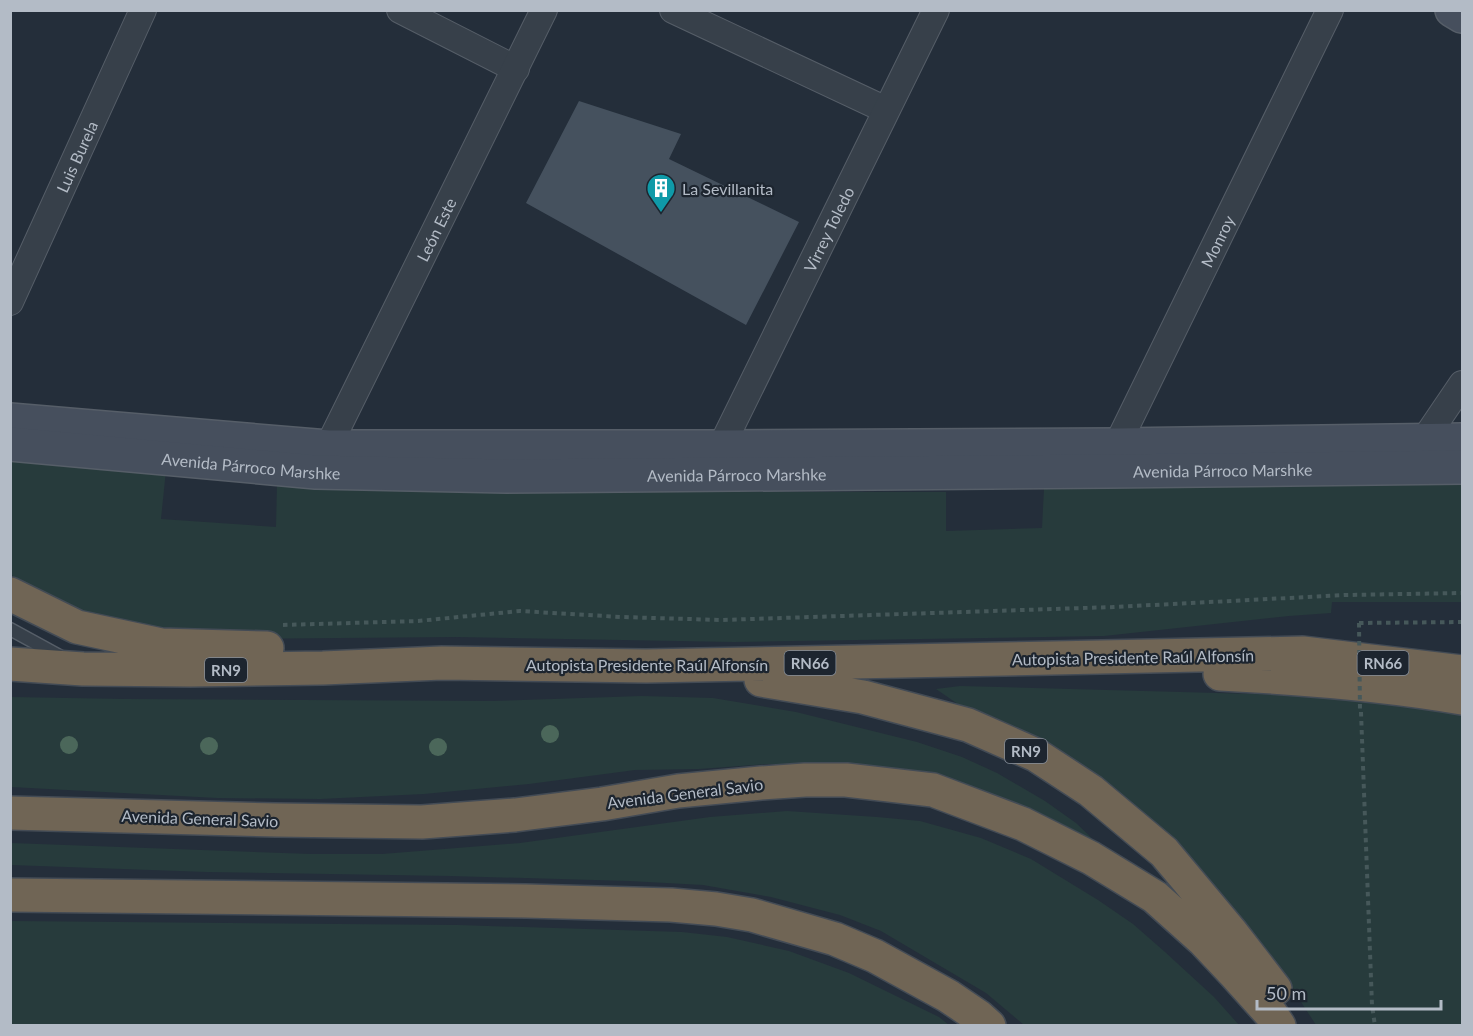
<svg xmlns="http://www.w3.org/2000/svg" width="1473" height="1036" font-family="Lato,sans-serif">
<rect width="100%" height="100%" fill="#242e3a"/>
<path fill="#273b3c" d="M11,452L166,470L161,519L276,527L277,484L419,491L946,492V531L1042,528L1044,489L1462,482V602H1332L1331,613L1289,616L1104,636L734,642L457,637L218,639L153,635L76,610L11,575Z
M960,686L1325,696L1462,712V1025H1316L1275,962L965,709L936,689Z
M642,696L713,698L796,712L917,742L962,757L997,773L1045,801L1076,823L1102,848L809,765L768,764L699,769L635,770L529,784L424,794L320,799L217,798L11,787V697L125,699L492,701Z
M787,811L877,817L920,821L981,838L1031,859L1098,900L1133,924L1165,952L1214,997L1239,1025H1024L986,993L881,931L840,915L771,897L703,885L629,881L450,876L207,872L11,865V843L311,854H382L520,843L710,817Z
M11,921L458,925L682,932L727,937L789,951L849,973L939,1017L949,1025H11Z"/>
<path fill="#45515e" d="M579,101L681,134L669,159L799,222L746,325L526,203Z"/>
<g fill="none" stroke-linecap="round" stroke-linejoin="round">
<g stroke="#565e68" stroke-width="15">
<path id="lane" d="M10,629L63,658"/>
</g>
<g stroke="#565e68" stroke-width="28">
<g id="street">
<path d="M400,10L516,69"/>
<path d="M673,10L886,110"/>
<path id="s1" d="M10,302L143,10"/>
<path d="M1424,440L1462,384"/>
<path id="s2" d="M328,447L544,10"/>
<path id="s3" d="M721,447L936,10"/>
<path id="s4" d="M1112,461L1117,445L1330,10"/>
</g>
</g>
<g stroke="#565e68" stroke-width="36">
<g id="secondary">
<path d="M1452,10L1462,16"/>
<path d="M10,420L328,447H721L1117,445L1462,440"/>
<path id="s5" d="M10,444L316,472L506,476L1109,471L1462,467"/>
</g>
</g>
<g stroke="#434b55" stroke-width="36">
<path id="highway" d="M10,594L77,627L161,645L267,648
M10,664L83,669L191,670L323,668L442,663L646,666L1303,653L1462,672
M1220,674C1300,678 1383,684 1462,698
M761,680L863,697L968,725L1036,755L1091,791L1164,852L1231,932L1275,989
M10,813L276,820L422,822L515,815L602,804L678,791L761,783L805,780H846L933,790L1023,824L1091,858L1155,897L1203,940L1235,974L1271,1014L1279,1026
M10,895L526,901L671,905L716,909L752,915L835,939L875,956L948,996L979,1017L989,1026"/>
</g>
<path stroke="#46585a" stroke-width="4" stroke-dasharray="4.5 4.5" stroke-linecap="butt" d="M1359,623L1462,622
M283,625L418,621L520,611L621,617L721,620L1114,607L1346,595L1462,593
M1361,712L1372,1005L1375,1026"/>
<use href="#lane" stroke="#37404a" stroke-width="12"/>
<use href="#street" stroke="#37404a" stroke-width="26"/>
<use href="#secondary" stroke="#464f5d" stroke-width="33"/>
<use href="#highway" stroke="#706555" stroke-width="33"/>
<path stroke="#46585a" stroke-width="4" stroke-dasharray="4.5 4.5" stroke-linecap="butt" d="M1359,623L1360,711"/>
</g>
<g fill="#4b675a">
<circle cx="550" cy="734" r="9"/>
<circle cx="69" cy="745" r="9"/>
<circle cx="209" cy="746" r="9"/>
<circle cx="438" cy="747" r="9"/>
</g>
<defs>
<g id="building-pin" transform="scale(1.5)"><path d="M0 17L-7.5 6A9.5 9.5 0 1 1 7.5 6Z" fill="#0f9aa8" stroke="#1d252f"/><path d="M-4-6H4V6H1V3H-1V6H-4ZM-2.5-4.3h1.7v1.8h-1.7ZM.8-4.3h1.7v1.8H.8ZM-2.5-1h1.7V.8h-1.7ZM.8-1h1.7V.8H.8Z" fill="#fff"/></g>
</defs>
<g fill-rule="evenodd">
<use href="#building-pin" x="661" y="188"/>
</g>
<g text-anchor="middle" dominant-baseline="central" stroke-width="4.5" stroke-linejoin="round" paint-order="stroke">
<g fill="#1d252f" stroke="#868e99" stroke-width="1.5">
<rect x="784.5" y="651" width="51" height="24" rx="4.5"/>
<rect x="1357.5" y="651" width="51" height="24" rx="4.5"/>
<rect x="205" y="658" width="42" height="24" rx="4.5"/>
<rect x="1005" y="739" width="42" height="24" rx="4.5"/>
</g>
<g font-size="15" font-weight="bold" fill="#b3bbc6">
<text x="810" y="663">RN66</text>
<text x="1383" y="663">RN66</text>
<text x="226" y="670">RN9</text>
<text x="1026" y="751">RN9</text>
</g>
<g font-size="16" fill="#b3bbc6" stroke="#1d252f">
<text stroke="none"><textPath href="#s1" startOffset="160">Luis Burela</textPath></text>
<text stroke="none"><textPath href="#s2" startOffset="243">León Este</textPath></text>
<text stroke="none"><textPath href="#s3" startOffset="243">Virrey Toledo</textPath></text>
<text stroke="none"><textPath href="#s4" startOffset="244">Monroy</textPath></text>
<text stroke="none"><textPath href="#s5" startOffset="242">Avenida Párroco Marshke</textPath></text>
<text stroke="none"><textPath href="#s5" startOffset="1214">Avenida Párroco Marshke</textPath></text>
<text stroke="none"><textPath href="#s5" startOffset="728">Avenida Párroco Marshke</textPath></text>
<text transform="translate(1133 657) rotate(-1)">Autopista Presidente Raúl Alfonsín</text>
<text x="647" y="664">Autopista Presidente Raúl Alfonsín</text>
<text transform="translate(685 793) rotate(-7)">Avenida General Savio</text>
<text transform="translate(200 818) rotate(2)">Avenida General Savio</text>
</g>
<g font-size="16" fill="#b3bbc6" stroke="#1d252f" text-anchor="start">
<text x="682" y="188">La Sevillanita</text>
</g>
</g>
<rect width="1473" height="1036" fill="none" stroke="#b3bbc6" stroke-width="24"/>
<path d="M1257 1000v9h184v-9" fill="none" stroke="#b3bbc6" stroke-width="3"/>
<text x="1266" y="1000" font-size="18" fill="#b3bbc6" stroke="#1d252f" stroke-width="4.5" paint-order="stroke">50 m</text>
</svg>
